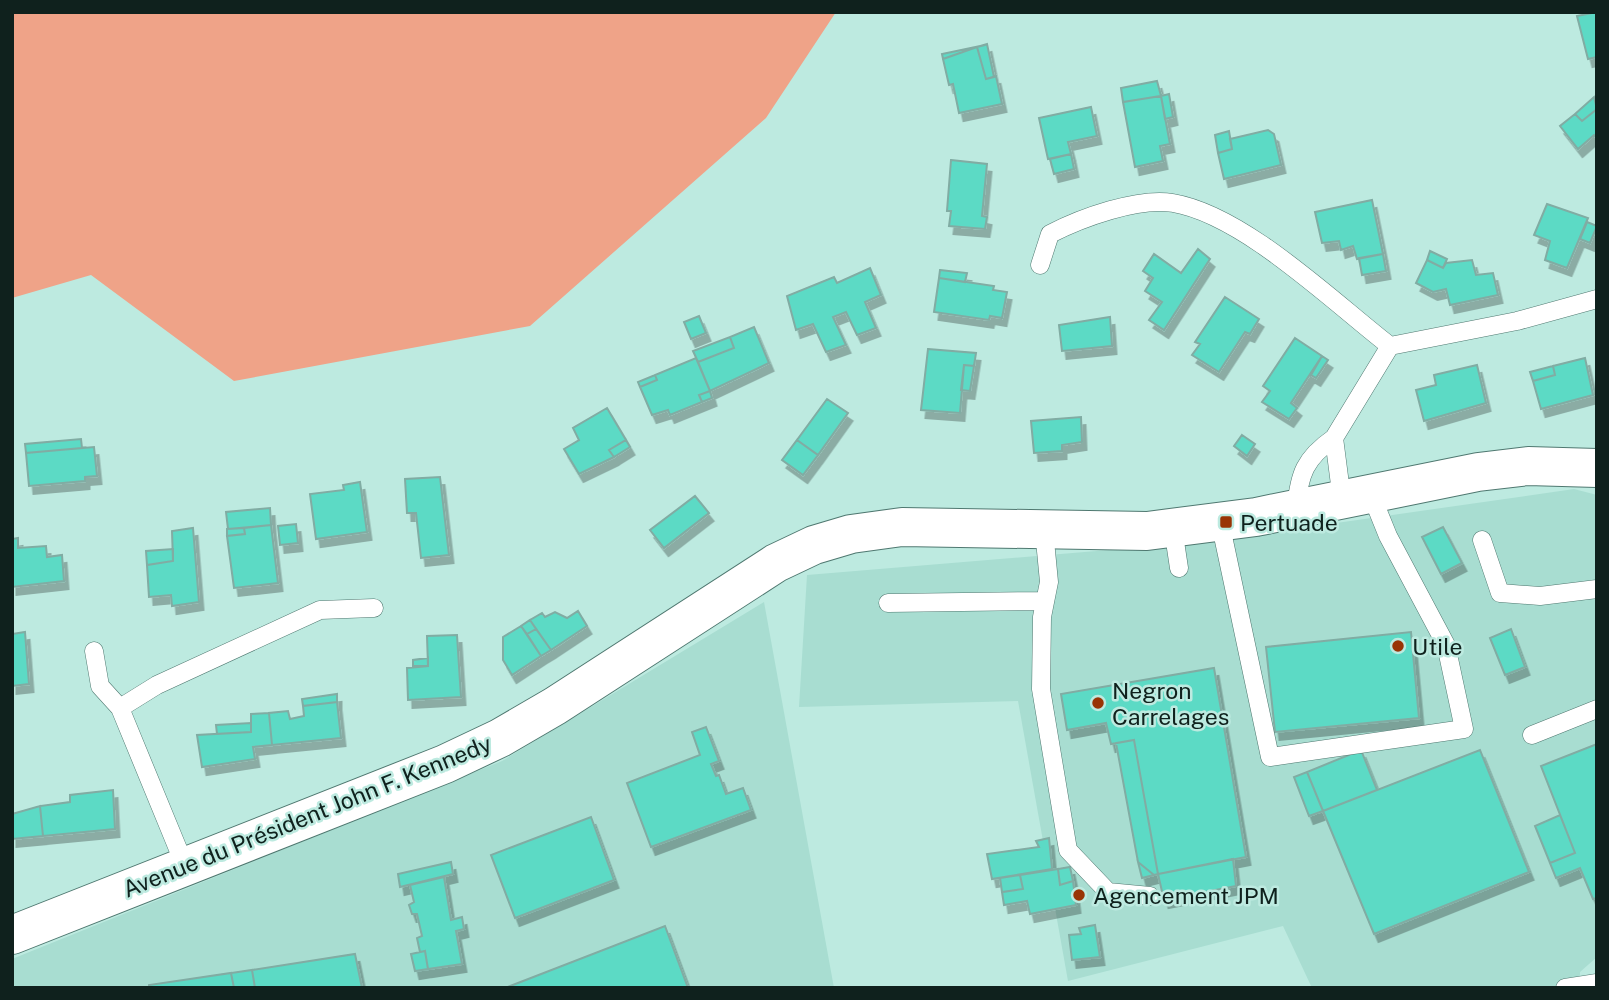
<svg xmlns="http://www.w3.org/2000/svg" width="1609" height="1000" font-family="'Public Sans',sans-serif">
<defs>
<filter id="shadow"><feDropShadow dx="4.5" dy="8" stdDeviation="0" flood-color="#0004"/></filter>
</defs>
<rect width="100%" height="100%" fill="#bdeae0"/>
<path fill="#a8ddd1" d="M1574,489L1597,495V957L1580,972V988H1312L1283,926L1068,981L1018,701L799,707L807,575L1204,542Z
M764,602L834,988H12V959L502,761Z"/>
<path fill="#efa388" d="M12,12H836L766,118L530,326L234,381L91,275L12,298Z"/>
<path fill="#5bdac5" stroke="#81aca3" stroke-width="2" filter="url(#shadow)" d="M1597,12V57L1588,59L1577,16Z
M987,44L994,77L986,79L977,47Z
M985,45L977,47L943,59L942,54Z
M977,47L986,79L996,76L1002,104L959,113L953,84L949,85L943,59Z
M1157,81L1161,96L1123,102L1121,88Z
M1169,94L1173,117L1165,119L1161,96Z
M1161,96L1170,144L1160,146L1163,161L1135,167L1123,102Z
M1594,97L1597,109L1582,121L1575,114Z
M1091,107L1097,136L1068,142L1071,154L1048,159L1039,118Z
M1597,109V138L1594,135L1578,149L1560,126L1575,114L1582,121Z
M1268,130L1274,134L1281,165L1224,179L1218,153L1232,149L1230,139Z
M1229,131L1232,149L1218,153L1215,135Z
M1071,154L1074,169L1054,174L1050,159Z
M951,160L987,164L982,216L987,217L985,229L949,226L951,211H947Z
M1372,200L1383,254L1357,259L1353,246L1341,250L1339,241L1322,243L1315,212Z
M1547,204L1588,218L1567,268L1545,260L1550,241L1534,235Z
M1587,222L1597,226L1590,243L1580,239Z
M1198,249L1210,259L1164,330L1149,320L1162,302L1145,291L1153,278L1143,271L1154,254L1181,273Z
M1430,251L1447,259L1443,268L1427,260Z
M1383,254L1386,271L1362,275L1359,258Z
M1427,260L1443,268L1446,263L1472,260L1476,275L1493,273L1498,295L1450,305L1446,289L1433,292L1416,283Z
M870,268L881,295L865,302L876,328L857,335L846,312L833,317L846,345L826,352L813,324L796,330L787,296L834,277L837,283Z
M940,270L967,273L965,282L939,278Z
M939,278L994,286L993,290L1007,292L1002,318L990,316L989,320L934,312Z
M1225,297L1259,319L1250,334L1245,332L1219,372L1192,355L1200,344L1195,342Z
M699,316L706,333L691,339L684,322Z
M1110,317L1112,346L1062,351L1059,325Z
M754,327L769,363L710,391L698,362L734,348L730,337Z
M730,337L734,348L698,362L693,351Z
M1295,338L1322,356L1291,403L1297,408L1289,419L1262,402L1270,391L1263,386Z
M928,349L976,353L974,366L964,365L960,413L921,410Z
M1322,356L1328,360L1316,378L1311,375Z
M696,358L710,391L699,395L702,402L670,415L668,410L652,415L640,387L657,380L655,375Z
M1585,358L1593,395L1541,409L1533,381L1555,375L1553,366Z
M964,365L974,366L970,391L961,390Z
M1477,365L1486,403L1424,421L1416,390L1436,385L1434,375Z
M1553,366L1555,375L1533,381L1530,372Z
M655,375L657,380L640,387L638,382Z
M710,391L712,398L702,402L699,395Z
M827,399L848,413L818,455L797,440Z
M607,408L626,440L609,450L614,457L579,474L564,449L579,440L573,428Z
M1081,417L1082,442L1062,445V451L1034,453L1031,421Z
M1242,435L1255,444L1247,456L1234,446Z
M81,439L82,448L26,453L25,444Z
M626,440L630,447L614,457L609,450Z
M797,440L818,455L803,475L782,460Z
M94,447L97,476L85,477V481L29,486L26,453Z
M440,477L449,555L421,558L416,513H407L405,479Z
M360,482L367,532L316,539L310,494L344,490L343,485Z
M695,496L709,513L664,548L650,530Z
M270,508L271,525L228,529L226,512Z
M296,524L298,543L280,545L278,526Z
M271,525L278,583L234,588L227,536L245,534L244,528Z
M1443,527L1462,563L1441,574L1422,537Z
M193,528L199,602L172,606L171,595L149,597L147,565L173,561L172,531Z
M244,528L245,534L227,536V529Z
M18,538V548L46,546L47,557L62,555L64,581L12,587V539Z
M173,549V561L147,565L146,551Z
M578,611L587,626L551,650L530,620L542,613L545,617L555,612L567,618Z
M530,620L536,629L527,634L521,626Z
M521,626L541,656L512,675L503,660V637Z
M536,629L551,650L541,656L527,634Z
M1511,629L1525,667L1505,675L1490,638Z
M25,632L29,684L12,686V634Z
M1411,632L1419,718L1275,732L1266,647Z
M457,635L461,697L408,700L407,668L428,666L427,636Z
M428,658V666H413V660Z
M1214,668L1246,857L1158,874L1134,740L1111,744L1106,723L1067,730L1061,694Z
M337,694V702L303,706L302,699Z
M337,702L341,738L272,745L269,713L288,711L290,719L304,716L303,706Z
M269,713L272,745L253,747L255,759L202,767L197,735L251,732V714Z
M251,723V732L217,734L216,725Z
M706,727L719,761L711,764L716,776L719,775L726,794L743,788L751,810L651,847L627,783L700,755L692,732Z
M1134,740L1158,874L1154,875L1138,862L1116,743Z
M1597,744V898L1593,899L1580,868L1556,878L1550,863L1575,853L1541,766Z
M1361,750L1377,790L1323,811L1307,772Z
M1480,750L1529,872L1374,934L1323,811Z
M1307,772L1323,811L1309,816L1294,777Z
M113,790L115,829L43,836L40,806L70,802V795Z
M40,806L43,836L12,839V814Z
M1560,815L1575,853L1550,863L1535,826Z
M591,817L614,880L515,918L491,855Z
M1049,838L1052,869L992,879L987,854L1039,847L1036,841Z
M1233,859L1236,886L1164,900L1158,874Z
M451,862L453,874L400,887L398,874Z
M1138,862L1154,875L1142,878Z
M1070,867L1073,881L1060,885L1058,869Z
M1058,869L1060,885L1073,881L1076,905L1030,914L1027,901L1004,905L1002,892L1023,889L1020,875Z
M1020,875L1023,889L1002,892L1000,878Z
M444,877L451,920L462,917L464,929L456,931L462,964L428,969L425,951L420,952L417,938L422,936L417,914H412L409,905L414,902L410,885Z
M1095,925L1100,957L1072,960L1069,935L1081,934L1079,928Z
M665,926L688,988H505Z
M425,951L428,969L415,971L411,954Z
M355,954L362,988H255L252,970Z
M252,970L255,988H234L231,973Z
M231,973L234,988H149V985Z"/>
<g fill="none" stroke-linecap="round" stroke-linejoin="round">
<g stroke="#4f7870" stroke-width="19">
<path id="lane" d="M1040,265L1050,234C1081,218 1138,197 1173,203C1244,215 1333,302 1390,346L1517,321L1597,299
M1334,438L1390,346
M1296,509C1299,474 1305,458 1334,438L1342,500
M1220,522L1270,757L1464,729L1446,645L1388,536L1371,494
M1173,528L1179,568
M1044,530L1049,582L1042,617L1041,689L1068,850L1108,892L1150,896
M1482,540L1500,593L1540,596L1597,589
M888,603L1045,601
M94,651L100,686L120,708
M1532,735L1597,709
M185,866L120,708L157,685L320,610L374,608
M1565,988L1597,983"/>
</g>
<g stroke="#4f7870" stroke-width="40">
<path id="secondary" d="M12,935L445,764L500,738L555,706L776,563L814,545L851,534L902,527L1147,531L1256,517L1478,472L1528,466L1597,468"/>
</g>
<use href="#lane" stroke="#fff" stroke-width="18"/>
<use href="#secondary" stroke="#fff" stroke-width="38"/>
</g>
<g fill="#993405" stroke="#bdeae0" stroke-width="2.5">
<rect x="1219" y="515" width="14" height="14" rx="3.5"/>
<circle cx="1398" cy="646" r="7"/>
<circle cx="1098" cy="703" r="7"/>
<circle cx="1079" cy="895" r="7"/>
</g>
<g text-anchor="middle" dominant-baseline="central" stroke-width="5" stroke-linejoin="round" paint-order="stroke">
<g font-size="23" fill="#0f211d" stroke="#bdeae0" text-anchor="start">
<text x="1240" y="522">Pertuade</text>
<text x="1412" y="646">Utile</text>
<text x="1112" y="690">Negron<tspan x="1112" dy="26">Carrelages</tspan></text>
<text x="1093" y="895">Agencement JPM</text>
</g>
<g font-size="23" fill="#0f211d" stroke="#bdeae0">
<text transform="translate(307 816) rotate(-22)">Avenue du Président John F. Kennedy</text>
</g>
</g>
<rect width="1609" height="1000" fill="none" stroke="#0f211d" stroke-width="28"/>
</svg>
